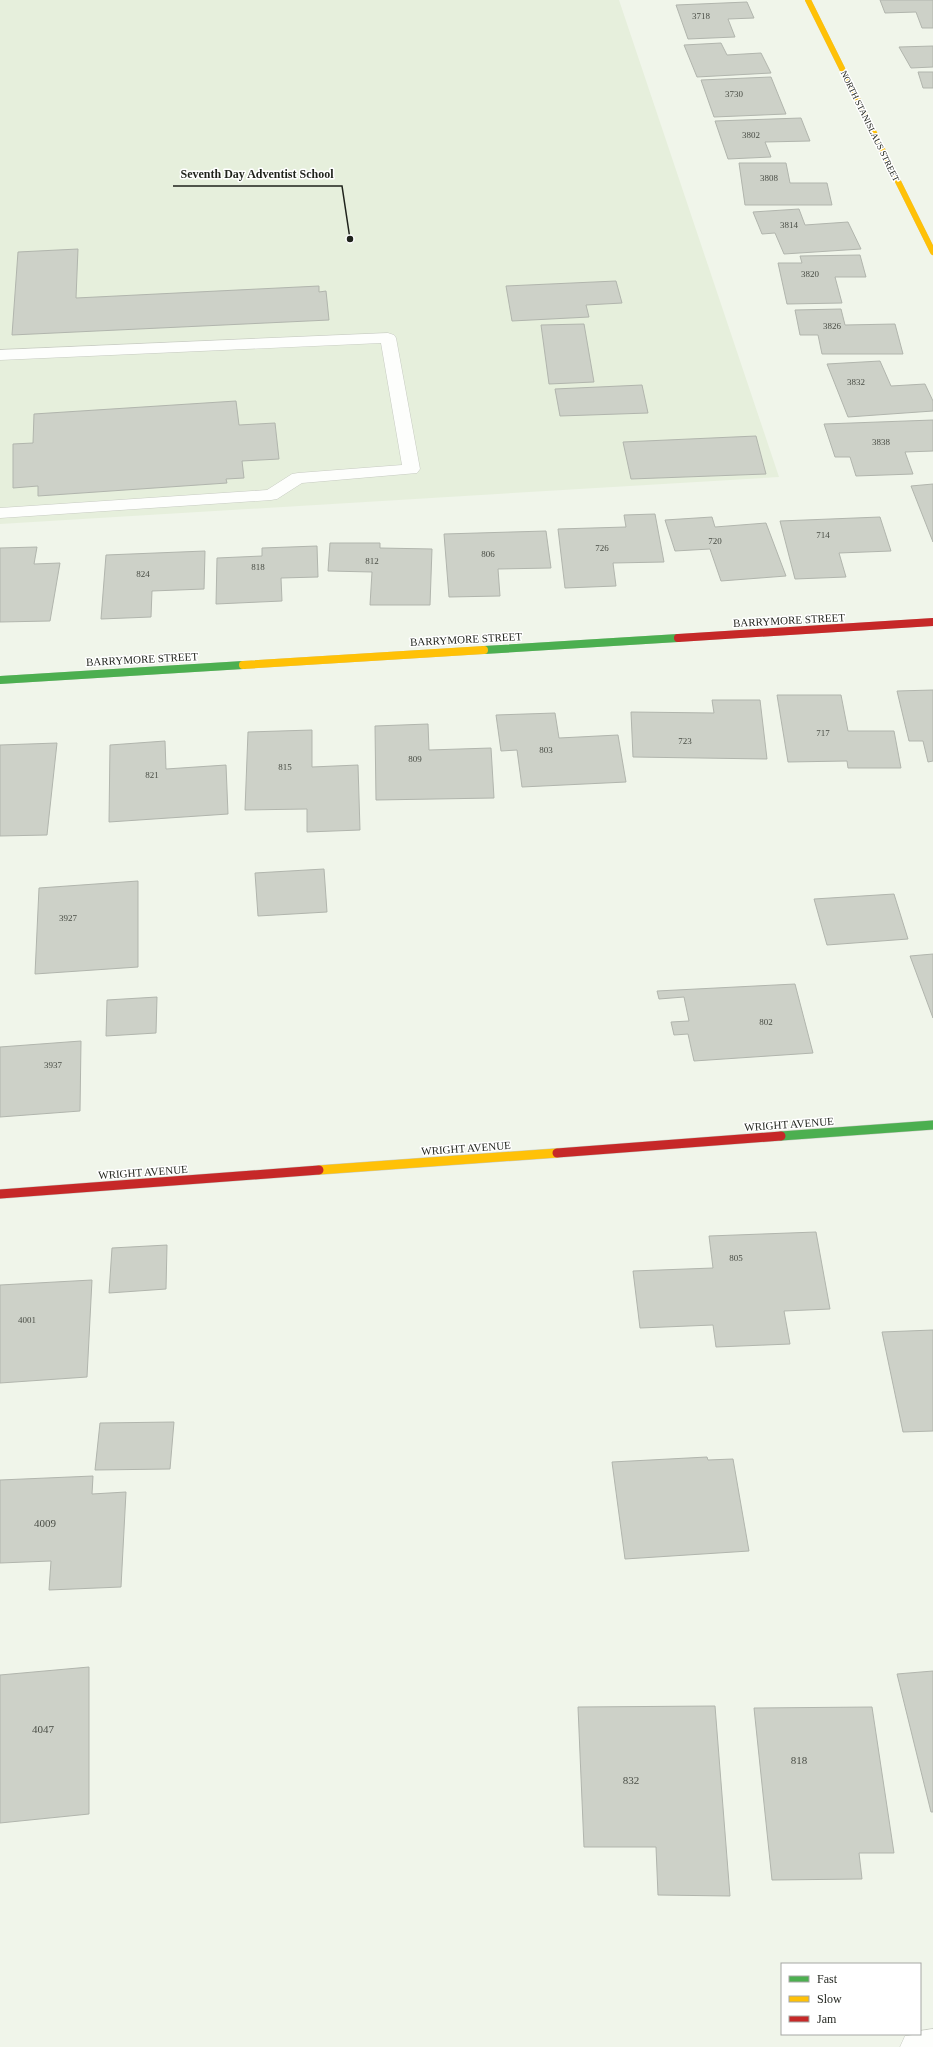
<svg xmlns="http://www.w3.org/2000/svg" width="933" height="2047" font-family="'Times New Roman',serif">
<rect width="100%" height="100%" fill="#f0f5ea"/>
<path fill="#e6efdc" d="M0,0H619L779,477L0,524Z"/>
<path fill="#cdd1c8" stroke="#b1b5ad" d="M880,0H933V28H922L916,12L885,13Z
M747,2L754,18L728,19L735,37L688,39L676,5Z
M721,43L727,55L761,53L771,73L697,77L684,45Z
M933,46V67L911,68L899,47Z
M918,72H933V88H923Z
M771,77L786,114L714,117L701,80Z
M801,118L810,141L765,142L771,157L728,159L715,121Z
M739,163H786L790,183H827L832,205H745Z
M799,209L805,225L848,222L861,249L784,254L775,233L762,234L753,212Z
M78,249L76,298L319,286V292L326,291L329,320L12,335L18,252Z
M860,255L866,277H835L842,303L787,304L778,263H802L800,256Z
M616,281L622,303L586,305L589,317L512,321L506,286Z
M841,309L845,325L895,324L903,354H822L818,335H800L795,310Z
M584,324L594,382L549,384L541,325Z
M880,361L891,386L925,384L933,401V411L848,417L827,364Z
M642,385L648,413L560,416L555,389Z
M236,401L239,425L275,423L279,459L242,461L244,478L226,479L227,483L38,496V486L13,488V444L33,443L34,414Z
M933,420V451L905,452L913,474L856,476L850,457H835L824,424Z
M756,436L766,474L631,479L623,442Z
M933,484V542L911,486Z
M655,514L664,562L613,563L616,586L565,588L558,529L626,527L624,515Z
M712,517L715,527L766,523L786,576L721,581L710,549L675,551L665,520Z
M880,517L891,551L839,553L846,577L795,579L780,521Z
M546,531L551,568L498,569L500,596L449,597L444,534Z
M330,543H380V548L432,549L430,605H370L372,572L328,571Z
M317,546L318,577L281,578L282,601L216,604L217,558L262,556V548Z
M37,547L34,564L60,563L50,621L0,622V548Z
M205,551L204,589L152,591L151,617L101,619L106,555Z
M933,690V761L928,762L923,741H909L897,691Z
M777,695H841L848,731H894L901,768H848L847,761L788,762Z
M712,700H760L767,759L633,757L631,712L714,713Z
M555,713L559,738L618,735L626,782L522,787L517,750L501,751L496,715Z
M428,724L429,750L491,748L494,798L376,800L375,726Z
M312,730V767L358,765L360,830L307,832V809L245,810L248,732Z
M165,741L166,769L226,765L228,814L109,822L110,745Z
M57,743L47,835L0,836V745Z
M324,869L327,912L258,916L255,873Z
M138,881V967L35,974L39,888Z
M894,894L908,939L827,945L814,899Z
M933,954V1018L910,956Z
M795,984L813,1053L694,1061L688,1034L674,1035L671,1022L689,1021L684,997L659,999L657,991Z
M157,997L156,1033L106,1036L107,1000Z
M81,1041L80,1111L0,1117V1047Z
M816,1232L830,1309L784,1311L790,1344L716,1347L713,1325L640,1328L633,1271L713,1268L709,1236Z
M167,1245L166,1289L109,1293L112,1248Z
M92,1280L87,1377L0,1383V1285Z
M933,1330V1431L903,1432L882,1332Z
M174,1422L170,1469L95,1470L100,1423Z
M707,1457L708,1460L733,1459L749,1551L625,1559L612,1462Z
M93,1476L92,1494L126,1492L121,1587L49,1590L51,1561L0,1563V1480Z
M89,1667V1814L0,1823V1675Z
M933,1671V1812H931L897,1674Z
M715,1706L730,1896L658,1895L656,1847H584L578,1707Z
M872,1707L894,1853H859L862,1879L772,1880L754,1708Z"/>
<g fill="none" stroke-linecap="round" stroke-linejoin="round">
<g stroke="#c7cbc2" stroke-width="1">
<path id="lane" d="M388,333L394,335L396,338L420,469L417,473L302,483L277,499L271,500L0,518V508L267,490L292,474L298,473L402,465L381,343L0,360V350Z"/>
</g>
<g stroke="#c7cbc2" stroke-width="1">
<path id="street" d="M933,2029V2047H900L905,2036L920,2034V2031Z"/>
</g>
<g stroke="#c7cbc2" stroke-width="8">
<path id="fast-far1" d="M484,650L678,638
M0,680L243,665"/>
</g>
<g stroke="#c7cbc2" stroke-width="10">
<path id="fast" d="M781,1136L933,1125"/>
</g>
<g stroke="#c7cbc2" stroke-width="6">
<path id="slow-far2" d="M808,0L933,252"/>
</g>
<g stroke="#c7cbc2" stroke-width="8">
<path id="slow-far1" d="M243,665L484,650"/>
</g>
<g stroke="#c7cbc2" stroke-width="10">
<path id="slow" d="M319,1170L557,1153"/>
</g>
<g stroke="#c7cbc2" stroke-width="8">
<path id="jam-far1" d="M678,638L933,622"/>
</g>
<g stroke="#c7cbc2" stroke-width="10">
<path id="jam" d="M557,1153L781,1136
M0,1194L319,1170"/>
</g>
<use href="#lane" fill="#fdfefc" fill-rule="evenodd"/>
<use href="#street" fill="#fdfefc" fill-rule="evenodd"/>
<use href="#fast-far1" stroke="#4caf50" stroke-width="8"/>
<use href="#fast" stroke="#4caf50" stroke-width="9"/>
<use href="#slow-far2" stroke="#ffc107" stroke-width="6"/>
<use href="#slow-far1" stroke="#ffc107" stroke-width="8"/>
<use href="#slow" stroke="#ffc107" stroke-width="9"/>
<use href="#jam-far1" stroke="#c62828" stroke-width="8"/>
<use href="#jam" stroke="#c62828" stroke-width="9"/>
</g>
<g text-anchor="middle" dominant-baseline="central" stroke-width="3" stroke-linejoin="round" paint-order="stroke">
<g font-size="9" fill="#4a4e46">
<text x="701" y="16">3718</text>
<text x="734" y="94">3730</text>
<text x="751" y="135">3802</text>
<text x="769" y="178">3808</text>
<text x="789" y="225">3814</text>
<text x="810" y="274">3820</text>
<text x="832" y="326">3826</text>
<text x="856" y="382">3832</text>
<text x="881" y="442">3838</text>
<text x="823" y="535">714</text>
<text x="715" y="541">720</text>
<text x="602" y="548">726</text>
<text x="488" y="554">806</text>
<text x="372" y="561">812</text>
<text x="258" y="567">818</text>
<text x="143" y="574">824</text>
<text x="823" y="733">717</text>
<text x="685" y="741">723</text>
<text x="546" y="750">803</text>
<text x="415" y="759">809</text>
<text x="285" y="767">815</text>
<text x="152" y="775">821</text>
<text x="68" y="918">3927</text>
<text x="766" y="1022">802</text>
<text x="53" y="1065">3937</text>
<text x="736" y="1258">805</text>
<text x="27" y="1320">4001</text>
</g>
<g font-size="9" fill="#1f221b" stroke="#fff">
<text transform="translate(870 126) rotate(64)">NORTH STANISLAUS STREET</text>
</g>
<g font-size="11" fill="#1f221b" stroke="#fff">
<text transform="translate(789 620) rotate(-3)">BARRYMORE STREET</text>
<text transform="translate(466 639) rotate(-3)">BARRYMORE STREET</text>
<text transform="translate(142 659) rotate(-3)">BARRYMORE STREET</text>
<text transform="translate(789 1124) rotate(-4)">WRIGHT AVENUE</text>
<text transform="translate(466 1148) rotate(-4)">WRIGHT AVENUE</text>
<text transform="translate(143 1172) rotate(-4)">WRIGHT AVENUE</text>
</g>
<g font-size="11" fill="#4a4e46">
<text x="45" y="1523">4009</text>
<text x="43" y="1729">4047</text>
<text x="799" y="1760">818</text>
<text x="631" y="1780">832</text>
</g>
</g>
<path fill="none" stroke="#1f221b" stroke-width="1.5" d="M350 239L342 186H173"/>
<circle fill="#1f221b" stroke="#fff" stroke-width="1.5" cx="350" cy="239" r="4"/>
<g font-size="12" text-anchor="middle" font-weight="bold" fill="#1f221b" stroke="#fff" stroke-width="3" stroke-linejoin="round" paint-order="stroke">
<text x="257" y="178">Seventh Day Adventist School</text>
</g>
<rect x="781" y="1963" width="140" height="72" fill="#ffffff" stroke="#a5a7a4"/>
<rect x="789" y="1976" width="20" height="6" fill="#4caf50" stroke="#a5a7a4"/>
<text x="817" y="1983" font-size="12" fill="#1f221b">Fast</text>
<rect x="789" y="1996" width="20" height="6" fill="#ffc107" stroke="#a5a7a4"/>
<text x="817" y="2003" font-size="12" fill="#1f221b">Slow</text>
<rect x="789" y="2016" width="20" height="6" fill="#c62828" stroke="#a5a7a4"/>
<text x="817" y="2023" font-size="12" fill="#1f221b">Jam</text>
</svg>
